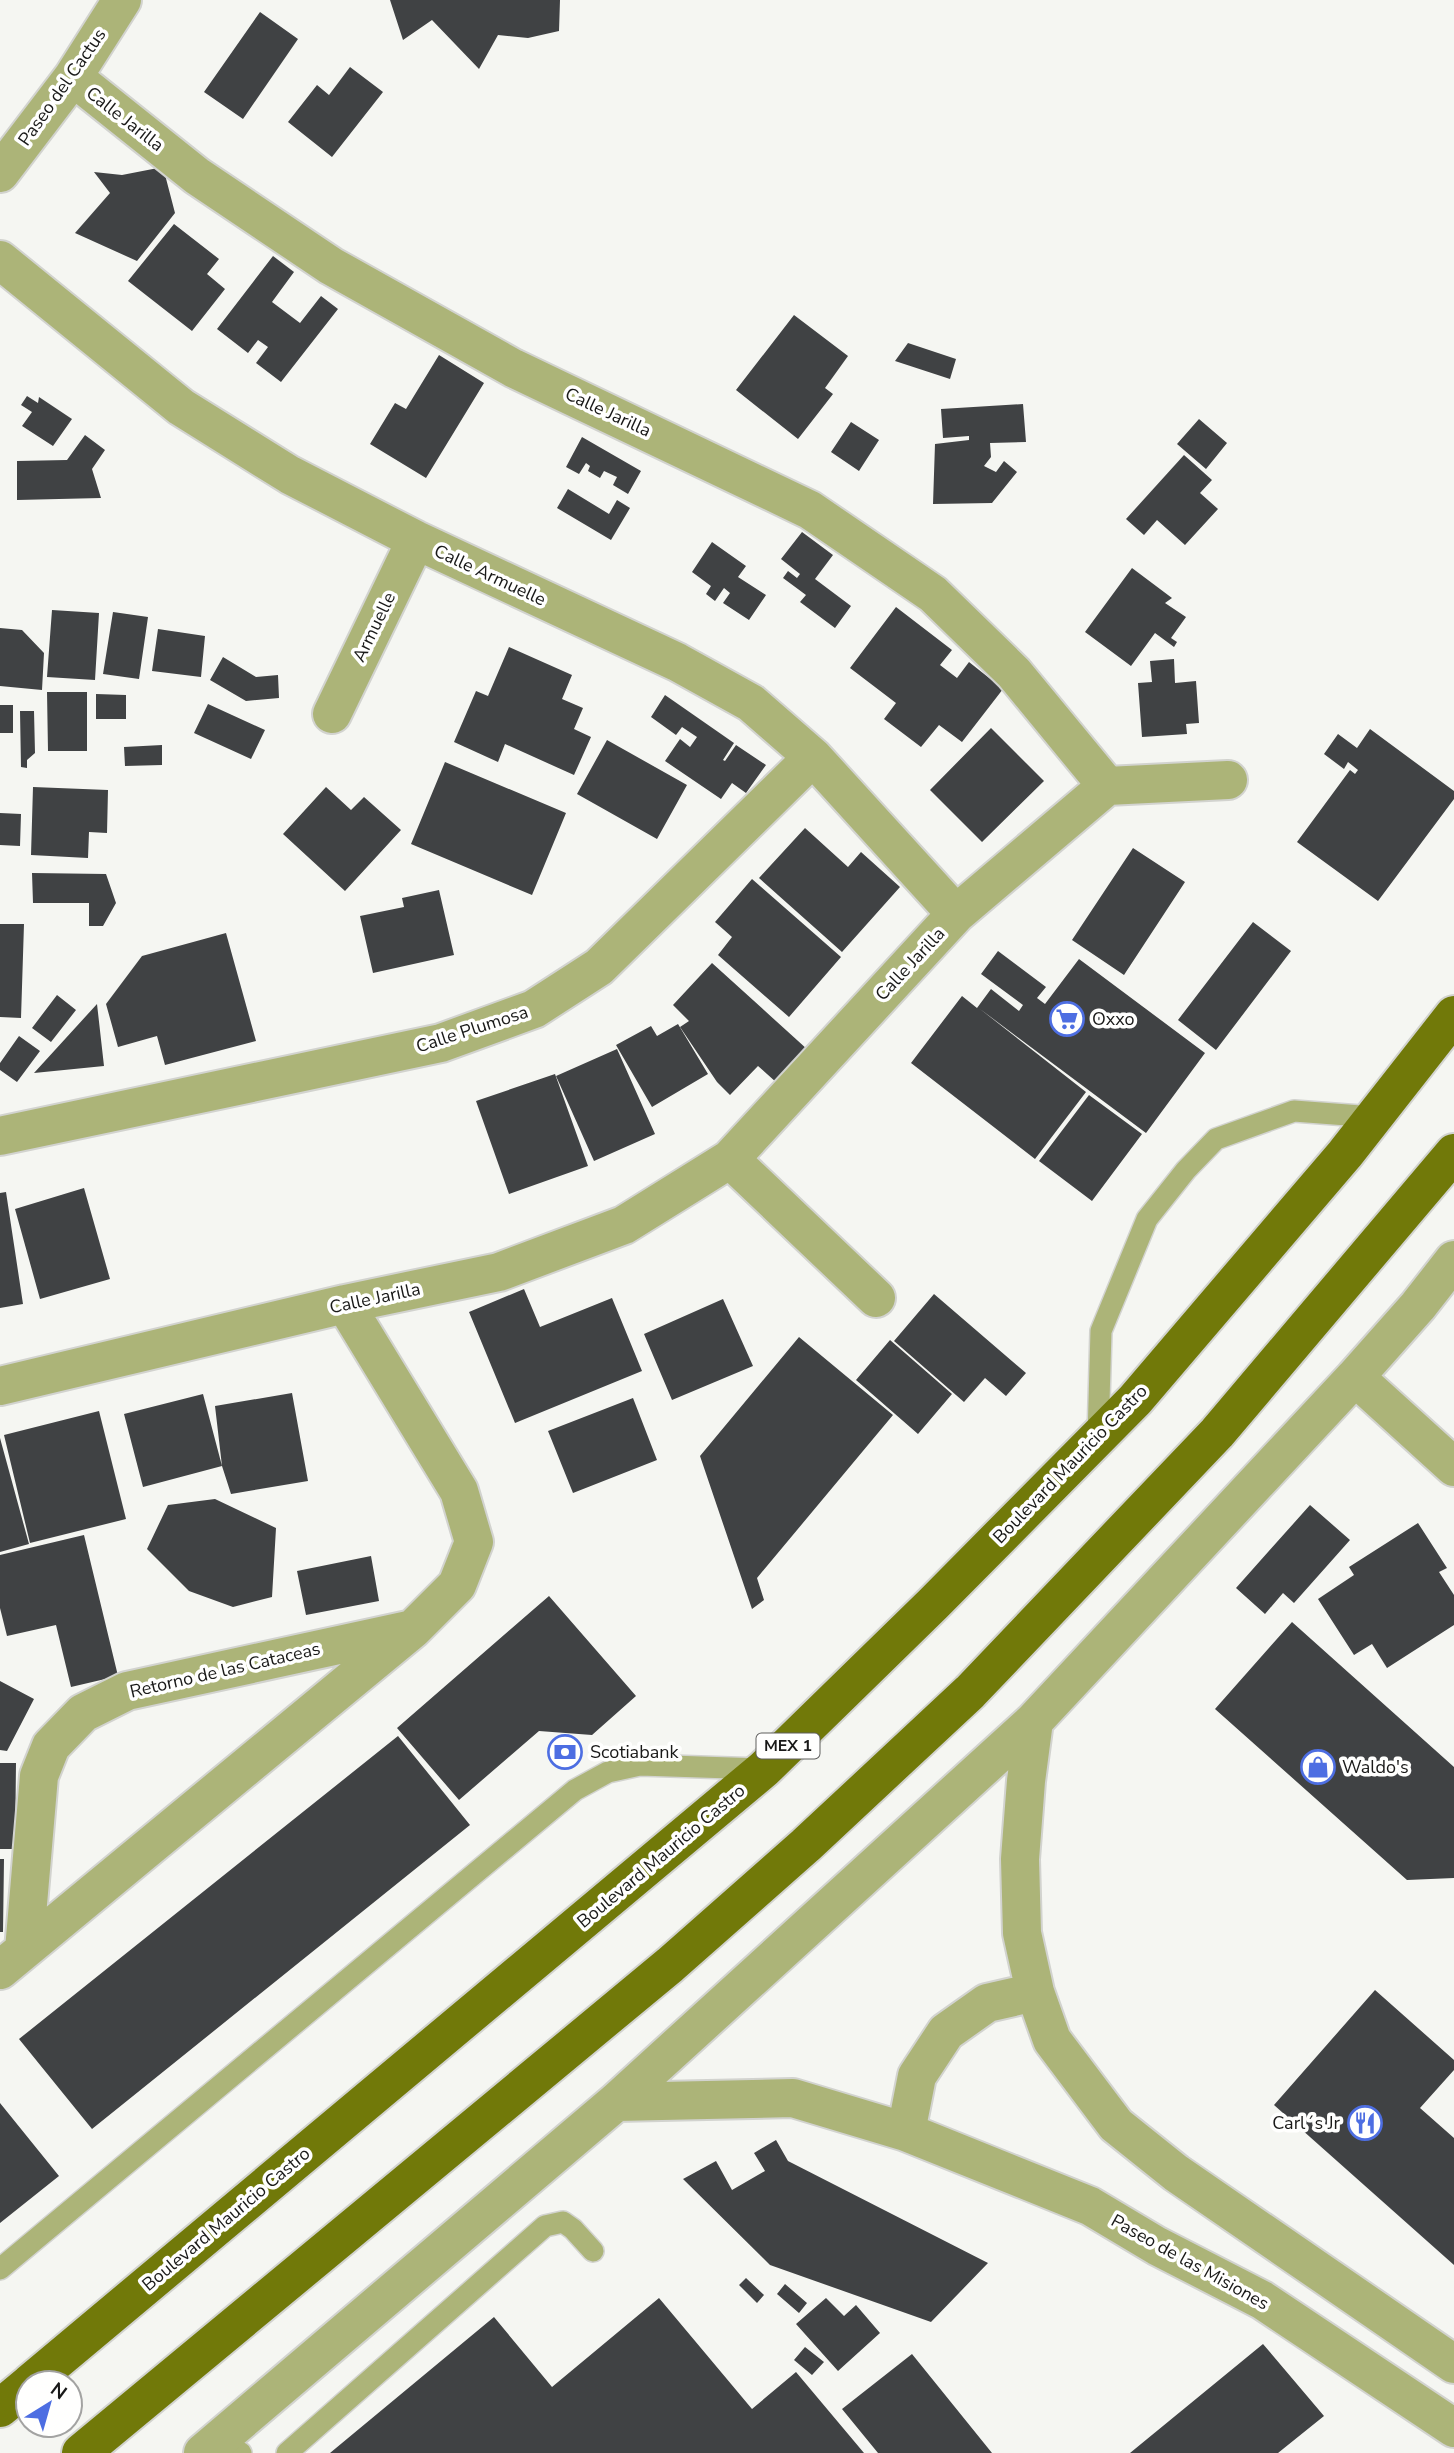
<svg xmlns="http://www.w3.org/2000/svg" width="1454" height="2453" font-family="'Nunito Sans',sans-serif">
<rect width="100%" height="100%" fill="#f5f6f2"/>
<path fill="#404244" d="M390,0H560L559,31L528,38L498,35L479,69L432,20L403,40Z
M260,12L298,39L243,119L204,92Z
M350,67L383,92L332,157L288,122L317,85L329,95Z
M163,167L175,213L137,261L75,233L110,193L94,172L122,175Z
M174,224L219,259L207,274L225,289L192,331L128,281Z
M273,256L294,272L272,302L300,323L321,296L338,309L281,382L256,363L268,347L258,340L248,353L217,329Z
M794,315L848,356L825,388L833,394L798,439L736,390Z
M908,343L956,359L950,379L895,361Z
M439,355L484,383L426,478L370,444L395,403L406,409Z
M27,396L38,403L39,397L72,419L53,446L22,426L32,412L21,405Z
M1023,404L1026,442L990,443L991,457L984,466L996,472L1004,461L1017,472L992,503L933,504L935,444L969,440V436L943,438L941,409Z
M1199,419L1227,443L1206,469L1177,444Z
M851,422L879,440L859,471L831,452Z
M85,435L105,450L92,469L101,498L17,500V461L67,460Z
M582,437L641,471L628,494L613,485L617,477L604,471L600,478L588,471L590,466L586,463L579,474L566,467Z
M1184,455L1212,480L1200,493L1218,509L1185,545L1157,520L1144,535L1126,519Z
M568,489L609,514L617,500L630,508L611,540L557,508Z
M802,532L833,555L815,579L851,606L835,628L800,602L806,595L783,578L788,571L797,578L800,574L781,559Z
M712,542L746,566L738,577L766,595L749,620L723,603L730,593L724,588L715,601L706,594L711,586L692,572Z
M1132,568L1172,598L1165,603L1186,617L1171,638L1177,642L1174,647L1155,633L1131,666L1085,632Z
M896,607L952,650L940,665L957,678L969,662L1003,689L962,742L939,725L921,747L884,719L896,703L850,668Z
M52,610L99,613L95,680L47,677Z
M113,612L148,617L139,679L103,674Z
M0,628L22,630L44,653L42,690L0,686Z
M158,629L205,636L201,677L152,671Z
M509,647L572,675L562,699L583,708L574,729L591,737L574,775L505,744L498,762L454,742L476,691L488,696Z
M223,657L256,677L278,675L279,698L246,701L210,680Z
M1174,659L1175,683L1196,681L1199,723L1186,724L1187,734L1142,737L1138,683L1152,682L1150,661Z
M47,692H87V751H48Z
M96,694L126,695V719H96Z
M665,695L734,743L723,760L725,761L736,745L766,765L746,793L732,783L721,799L665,761L680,739L690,747L697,737L682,727L676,735L651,717Z
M208,704L265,730L251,759L194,733Z
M0,705H13V733H0Z
M20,711H34L35,753L27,760V768L21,767Z
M991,728L1044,781L982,842L930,790Z
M1370,729L1454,791V799L1378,901L1297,842L1350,770L1355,774L1358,770L1348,762L1344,769L1324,754L1338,734L1357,748Z
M607,740L687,785L657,839L577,794Z
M162,745V765L125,766L124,747Z
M445,762L566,813L532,895L411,844Z
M33,787L108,790L107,833L89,832L88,858L31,855Z
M326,787L351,810L364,797L401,830L345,891L283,834Z
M0,813L21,814L20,846L0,845Z
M805,828L848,867L861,852L900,887L842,952L759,878Z
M1133,848L1185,882L1124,975L1072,940Z
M32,873L106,874L116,903L103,926H89V903H33Z
M752,879L841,957L789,1017L718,955L732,937L715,922Z
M439,890L454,955L373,973L360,916L404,907L402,898Z
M1253,922L1291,951L1216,1050L1178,1020Z
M0,924H24L21,1018L0,1017Z
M226,933L256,1041L165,1065L157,1036L118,1047L106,1004L142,956Z
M998,951L1046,987L1037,998L1045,1004L1079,959L1205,1053L1146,1133L980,1009L1086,1092L1035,1159L911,1063L962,996L977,1008L991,989L1019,1011L1023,1005L981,974Z
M712,963L808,1050L777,1083L758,1066L730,1095L717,1082L680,1027L689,1021L673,1005Z
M57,995L76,1010L51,1042L32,1028Z
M97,1004L104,1066L34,1073Z
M678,1024L708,1074L652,1107L616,1045L651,1026L657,1036Z
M19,1036L40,1051L17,1082L0,1070V1063Z
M617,1049L655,1134L594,1161L556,1076Z
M555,1074L588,1166L509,1194L476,1101Z
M1089,1095L1142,1134L1092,1201L1039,1161Z
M84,1188L110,1279L40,1299L15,1209Z
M6,1192L23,1304L0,1308V1193Z
M524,1289L540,1327L612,1298L642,1371L515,1423L469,1312Z
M934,1294L1026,1373L1006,1396L985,1378L964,1402L894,1341Z
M723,1299L753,1366L672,1400L644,1334Z
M799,1337L893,1415L757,1578L764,1600L752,1609L700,1456Z
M890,1340L952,1394L918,1434L856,1380Z
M292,1393L308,1481L231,1494L222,1466L143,1487L124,1414L203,1394L222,1466L215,1406Z
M633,1398L657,1460L573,1493L548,1431Z
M99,1411L126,1519L30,1543L4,1435Z
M0,1438L29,1544L0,1552Z
M215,1499L276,1528L272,1597L233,1607L189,1591L147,1549L168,1505Z
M1310,1505L1350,1540L1294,1603L1283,1593L1265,1614L1236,1588Z
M1418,1523L1447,1568L1439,1572L1454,1595V1625L1387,1668L1372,1644L1354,1655L1318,1599L1354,1575L1349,1567Z
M84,1535L118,1676L71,1687L56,1625L7,1636L0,1608V1555Z
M371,1556L379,1601L306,1615L297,1571Z
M549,1596L636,1696L592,1735L539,1731L459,1800L397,1728Z
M1292,1622L1454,1767V1878L1407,1880L1215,1709Z
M0,1681L34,1699L7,1751L0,1750Z
M398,1736L470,1825L92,2129L19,2039Z
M0,1763H16L15,1849H0Z
M0,1859H4L3,1932H0Z
M1375,1990L1454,2060V2070L1420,2108L1454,2138V2265L1274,2105Z
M0,2103L59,2176L0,2223Z
M776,2140L788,2161L988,2263L931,2322L770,2265L683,2179L716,2161L732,2190L765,2171L754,2153Z
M746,2278L764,2295L757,2303L739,2285Z
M785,2284L807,2303L799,2313L777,2294Z
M659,2298L752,2409L796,2372L864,2453H330L494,2317L552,2387Z
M826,2298L844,2316L856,2305L880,2333L838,2371L796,2324Z
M1263,2344L1324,2416L1278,2453H1130Z
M805,2347L824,2362L812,2375L794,2360Z
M912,2354L992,2453H878L842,2409Z"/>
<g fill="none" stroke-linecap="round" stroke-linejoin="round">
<g stroke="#d2d3cf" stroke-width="24">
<path id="service" d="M1098,1437L1101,1331L1147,1219L1186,1170L1216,1139L1294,1111L1374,1117
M0,2269L575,1790L608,1772L640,1765L761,1769
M218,2440L241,2453
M287,2453L545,2226L563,2222L573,2229L593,2251"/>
</g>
<g stroke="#d2d3cf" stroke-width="42">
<path id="minor" d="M73,77L197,176L331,266L513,368L810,510L933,594L1014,673L1107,786L1228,780
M0,173L73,77L122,0
M0,260L181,407L290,475L416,540L677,662L751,703L813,757L956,914
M332,714L416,540
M0,1136L441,1043L534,1009L599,967L813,757
M730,1159L876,1298
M1355,1377L1454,1467
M0,1386L345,1304L499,1272L624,1225L730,1159L956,914L1107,786
M1034,1721L1026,1781L1020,1859L1022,1933L1035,1992L1052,2040L1116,2125L1176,2173L1454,2364
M24,1950L39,1776L51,1746L83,1713L127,1691L408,1630
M0,1970L413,1629L457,1585L474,1542L459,1491L345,1304
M616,2102L793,2098L906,2132L1090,2206L1157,2246L1262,2300L1454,2428
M906,2132L917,2076L946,2032L987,2003L1035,1992
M203,2453L616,2102L1034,1721L1355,1377L1418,1306L1454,1260"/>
</g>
<g stroke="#d2d3cf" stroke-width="42">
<path id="primary" d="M30,2383L764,1769L933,1604L1135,1400L1345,1154L1454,1015
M0,2408L28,2385
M81,2453L670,1965L806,1845L970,1692L1217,1433L1454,1153"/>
</g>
<use href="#service" stroke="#acb478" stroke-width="21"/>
<use href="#minor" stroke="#acb478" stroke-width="38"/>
<use href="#primary" stroke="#717909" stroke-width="38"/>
</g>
<defs>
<g id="supermarket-ring" transform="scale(1.75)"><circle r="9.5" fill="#fffffe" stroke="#4d6ee2" stroke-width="1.5"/><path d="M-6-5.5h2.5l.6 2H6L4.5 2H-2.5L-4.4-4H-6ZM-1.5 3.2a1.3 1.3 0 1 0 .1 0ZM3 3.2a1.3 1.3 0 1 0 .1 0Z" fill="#4d6ee2"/></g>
<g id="bank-ring" transform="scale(1.75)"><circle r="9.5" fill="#fffffe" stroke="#4d6ee2" stroke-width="1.5"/><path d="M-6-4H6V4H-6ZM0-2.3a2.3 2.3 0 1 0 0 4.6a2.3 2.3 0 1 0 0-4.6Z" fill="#4d6ee2"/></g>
<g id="shop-ring" transform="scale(1.75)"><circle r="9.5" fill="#fffffe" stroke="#4d6ee2" stroke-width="1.5"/><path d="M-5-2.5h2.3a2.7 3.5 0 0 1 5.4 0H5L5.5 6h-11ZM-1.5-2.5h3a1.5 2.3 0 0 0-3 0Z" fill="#4d6ee2"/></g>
<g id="restaurant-ring" transform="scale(1.75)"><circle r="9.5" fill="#fffffe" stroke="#4d6ee2" stroke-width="1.5"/><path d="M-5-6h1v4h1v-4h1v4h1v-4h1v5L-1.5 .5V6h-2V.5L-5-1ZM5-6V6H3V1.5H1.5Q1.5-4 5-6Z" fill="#4d6ee2"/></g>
</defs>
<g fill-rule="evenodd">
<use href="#supermarket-ring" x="1067" y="1019"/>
<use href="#bank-ring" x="565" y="1752"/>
<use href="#shop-ring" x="1318" y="1767"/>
<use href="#restaurant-ring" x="1365" y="2123"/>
</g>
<g text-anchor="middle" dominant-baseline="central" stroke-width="7" stroke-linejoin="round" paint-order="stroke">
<rect fill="#fffffe" stroke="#5e5e5d" stroke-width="2" x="756.5" y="1733.5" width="63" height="25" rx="5"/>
<g font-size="16" font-weight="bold" fill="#191918">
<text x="788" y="1746">MEX 1</text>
</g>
<g font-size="18" fill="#191918" stroke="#fffffe">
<text transform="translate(62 87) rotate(-55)">Paseo del Cactus</text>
<text transform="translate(125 119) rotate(38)">Calle Jarilla</text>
<text transform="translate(608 412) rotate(25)">Calle Jarilla</text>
<text transform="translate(490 575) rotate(25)">Calle Armuelle</text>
<text transform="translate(374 627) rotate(-64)">Armuelle</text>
<text transform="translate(910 964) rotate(-47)">Calle Jarilla</text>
<text transform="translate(472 1029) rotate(-18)">Calle Plumosa</text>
<text transform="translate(375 1298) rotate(-12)">Calle Jarilla</text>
<text transform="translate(1070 1464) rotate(-46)">Boulevard Mauricio Castro</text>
<text transform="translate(225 1670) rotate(-13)">Retorno de las Cataceas</text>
<text transform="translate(661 1856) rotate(-40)">Boulevard Mauricio Castro</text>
<text transform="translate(226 2219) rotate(-40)">Boulevard Mauricio Castro</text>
<text transform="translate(1190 2262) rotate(29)">Paseo de las Misiones</text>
</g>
<g font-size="18" fill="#191918" stroke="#fffffe" text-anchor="start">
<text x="1092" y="1019">Oxxo</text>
<text x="590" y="1752">Scotiabank</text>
<text x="1342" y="1767">Waldo's</text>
<text x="1340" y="2123" text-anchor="end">Carl´s Jr</text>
</g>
</g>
<g transform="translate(49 2404) rotate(37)"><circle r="33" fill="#fffffe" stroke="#a3a3a2" stroke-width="2"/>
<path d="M0-5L12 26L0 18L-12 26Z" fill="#4d6ee2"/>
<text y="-10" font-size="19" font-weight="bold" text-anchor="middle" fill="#191918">N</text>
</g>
</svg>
